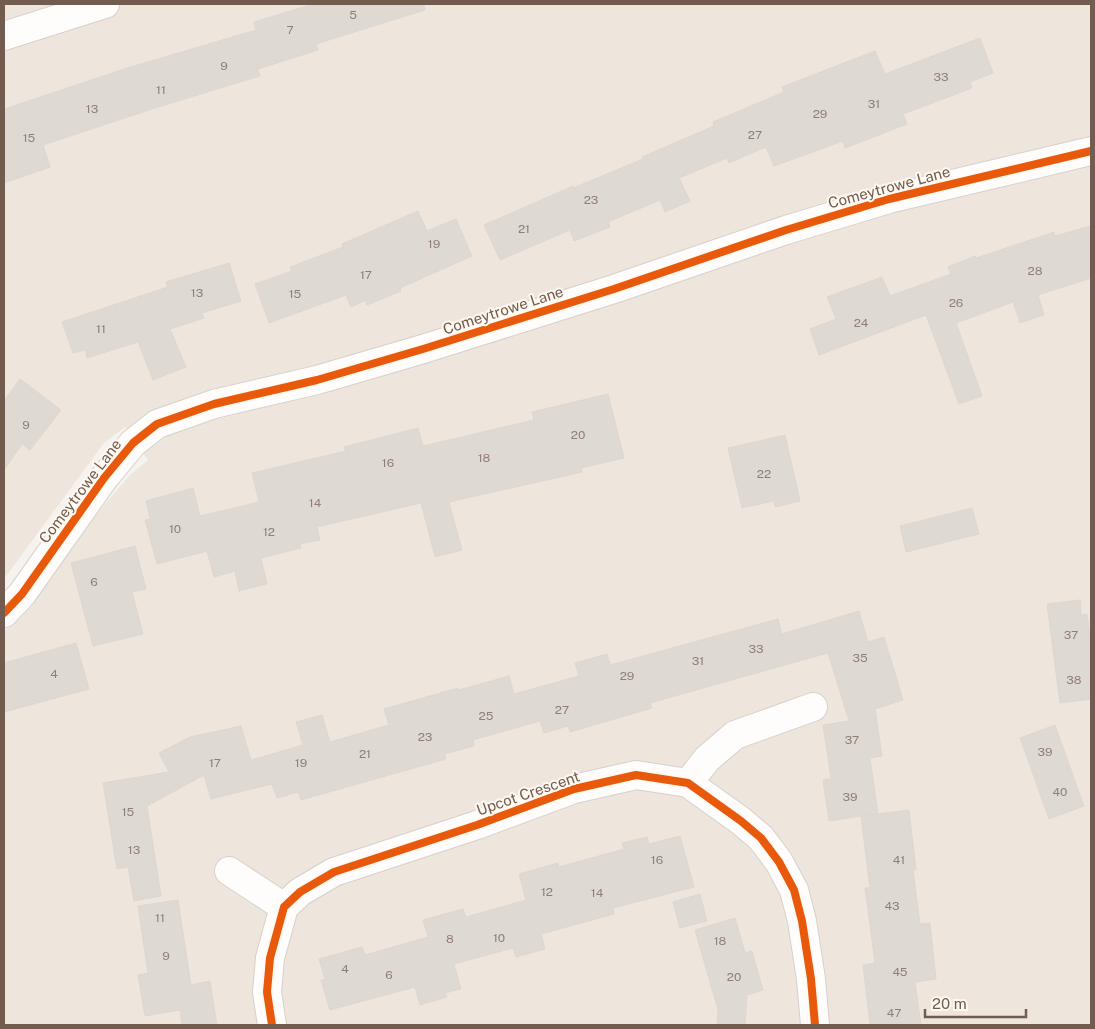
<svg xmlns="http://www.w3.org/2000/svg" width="1095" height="1029" font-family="'Public Sans',sans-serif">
<rect width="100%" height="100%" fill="#f6f3ee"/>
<path fill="#eee6dc" d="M4,4H1091V1025H4V632L60,556L130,475L148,460L125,427L104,443L4,579Z"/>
<path fill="#dfd9d4" stroke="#ded7d1" d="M313,4H424L425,10L316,44L318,50L258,69L260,76L152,109L43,145L50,167L4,183V109L124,69L256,30L254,22Z
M980,38L993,73L970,82L972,88L903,114L907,124L845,148L843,141L774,166L766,147L729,163L727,158L679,178L690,201L665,212L660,200L608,222L610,227L574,241L570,230L500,260L484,225L573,186V188L643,159L642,157L714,126L713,122L784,92L782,87L875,51L885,74Z
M418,211L427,231L456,219L472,256L400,288L401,291L367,305L366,300L351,307L346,295L269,323L255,284L292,271L290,267L343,247L342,244Z
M1091,226V278L1038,295L1044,315L1020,323L1013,302L956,323L982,396L959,404L926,315L819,355L810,329L836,319L827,297L882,277L890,296L951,274L948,267L975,256L976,258L1054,232L1055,236Z
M229,263L241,301L202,313L204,318L170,329L186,367L153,380L138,342L87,358L85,350L73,353L62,322L168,287L166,282Z
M20,379L61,410L30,450L22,444L4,470V401Z
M608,394L624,458L581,468L582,472L449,502L462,550L435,557L421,503L317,527L320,540L300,544L301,548L261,558L267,584L239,591L235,571L214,577L207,551L157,564L145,520L150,519L146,501L193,488L200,516L259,502L252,473L346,451L344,447L418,428L423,446L534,420L532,412Z
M785,435L800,501L775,507L774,501L742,508L728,448Z
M972,508L979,534L906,552L900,526Z
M135,546L146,589L132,592L143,634L93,646L71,563Z
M1080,600L1081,615L1087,614L1091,644V699L1060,703L1047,604Z
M859,611L868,642L884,637L903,700L875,709L882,756L870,758L878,814L861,816L909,810L916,870H913L920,924L930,923L936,979L915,982L921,1025H870L863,965L875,963L865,888H870L861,816L829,821L823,780L831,779L823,725L849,721L828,653L650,703L652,708L570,732L568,726L544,733L540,721L473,740L474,746L444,754L446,759L301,800L298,792L277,798L272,784L211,799L204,775L147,806L161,896L134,901L128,867L117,869L103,783L169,772L159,753L190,737L241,726L251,760L303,745L296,722L322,715L330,742L389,725L384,709L458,688L459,690L509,676L514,694L579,676L575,663L607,654L610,665L778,619L782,634Z
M76,643L89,689L4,712V663Z
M1055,725L1084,806L1049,819L1020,738Z
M680,836L694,887L613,908L614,914L541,934L545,949L516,957L513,948L454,964L461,989L445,993L447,997L420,1005L415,987L330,1010L321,980L325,979L319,959L362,947L365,955L428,937L423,920L463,909L466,917L526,900L519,874L558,863L559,867L624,849L622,843L647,837L649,844Z
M700,894L707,921L680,928L673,902Z
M178,900L191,985L210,981L217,1025H182L180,1010L145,1016L138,975L148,973L138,906Z
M735,918L745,953L752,951L763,990L747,995L745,1025H717L718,1010L695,930Z"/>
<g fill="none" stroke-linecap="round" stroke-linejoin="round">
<g stroke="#d6d0cc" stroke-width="30">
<path id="street" d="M4,36L105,4
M4,613L22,594L104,478L133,443L157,424L214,404L317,380L423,349L614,289L786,230L889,199L1091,151
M688,783L707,759L735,735L813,707
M229,871L284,907
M272,1025L267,992L270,958L284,907L300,892L334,872L477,825L574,789L636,775L688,783L741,821L761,838L779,862L794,890L802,921L811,979L815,1025"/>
</g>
<use href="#street" stroke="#fefdfc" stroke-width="28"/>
<g stroke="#fdf8f0" stroke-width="11">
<path id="cycleway" d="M4,613L22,594L104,478L133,443L157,424L214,404L317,380L423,349L614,289L786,230L889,199L1091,151
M272,1025L267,992L270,958L284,907L300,892L334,872L477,825L574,789L636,775L688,783L741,821L761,838L779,862L794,890L802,921L811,979L815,1025"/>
</g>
<use href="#cycleway" stroke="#e8590c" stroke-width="8"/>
</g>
<g text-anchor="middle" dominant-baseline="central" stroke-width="4" stroke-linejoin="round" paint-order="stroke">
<g font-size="12" fill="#907e74">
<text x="353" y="15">5</text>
<text x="290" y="30">7</text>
<text x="224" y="66">9</text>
<text x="941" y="77">33</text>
<text x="161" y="90">11</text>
<text x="874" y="104">31</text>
<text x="92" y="109">13</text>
<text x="820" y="114">29</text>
<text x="755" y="135">27</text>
<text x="29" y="138">15</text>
<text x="591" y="200">23</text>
<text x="524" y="229">21</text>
<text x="434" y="244">19</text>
<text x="1035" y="271">28</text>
<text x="366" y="275">17</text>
<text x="197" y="293">13</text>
<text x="295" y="294">15</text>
<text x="956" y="303">26</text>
<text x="861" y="323">24</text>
<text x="101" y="329">11</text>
<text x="26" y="425">9</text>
<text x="578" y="435">20</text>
<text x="484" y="458">18</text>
<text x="388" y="463">16</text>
<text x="764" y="474">22</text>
<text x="315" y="503">14</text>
<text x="175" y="529">10</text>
<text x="269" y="532">12</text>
<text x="94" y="582">6</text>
<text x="1071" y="635">37</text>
<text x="756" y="649">33</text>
<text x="860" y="658">35</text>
<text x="698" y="661">31</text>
<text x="54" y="674">4</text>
<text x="627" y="676">29</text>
<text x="1074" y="680">38</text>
<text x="562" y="710">27</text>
<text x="486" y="716">25</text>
<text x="425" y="737">23</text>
<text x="852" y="740">37</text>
<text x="1045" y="752">39</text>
<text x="365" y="754">21</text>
<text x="215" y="763">17</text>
<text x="301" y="763">19</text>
<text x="1060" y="792">40</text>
<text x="850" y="797">39</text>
<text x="128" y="812">15</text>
<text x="134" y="850">13</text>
<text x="657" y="860">16</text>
<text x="899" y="860">41</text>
<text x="547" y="892">12</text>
<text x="597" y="893">14</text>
<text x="892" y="906">43</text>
<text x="160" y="918">11</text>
<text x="499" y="938">10</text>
<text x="450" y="939">8</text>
<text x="720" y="941">18</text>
<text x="166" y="956">9</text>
<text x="345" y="969">4</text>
<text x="900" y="972">45</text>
<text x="389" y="975">6</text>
<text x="734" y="977">20</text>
<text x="894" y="1013">47</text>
</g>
<g font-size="15" fill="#725c50" stroke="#fdf8f0">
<text transform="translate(889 187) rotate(-15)">Comeytrowe Lane</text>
<text transform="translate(503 310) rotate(-18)">Comeytrowe Lane</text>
<text transform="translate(80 491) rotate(-53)">Comeytrowe Lane</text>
<text transform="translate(528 793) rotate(-19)">Upcot Crescent</text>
</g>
</g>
<rect width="1095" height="1029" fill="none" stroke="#725c50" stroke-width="10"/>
<path d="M925 1009v8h101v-8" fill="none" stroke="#725c50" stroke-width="2.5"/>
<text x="932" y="1009" font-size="15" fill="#725c50" stroke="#fdf8f0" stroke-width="4" paint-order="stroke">20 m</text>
</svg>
